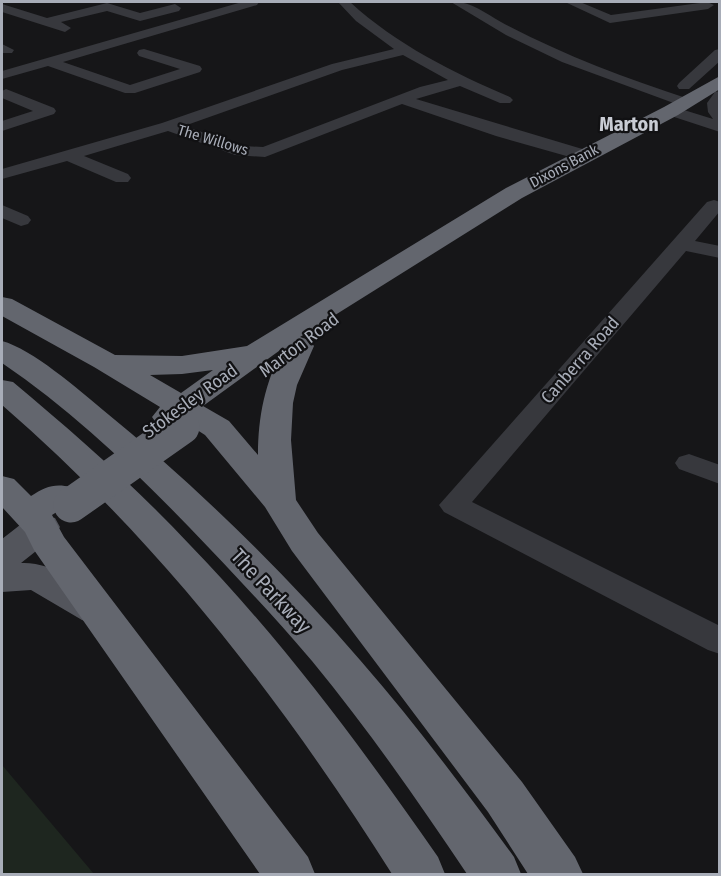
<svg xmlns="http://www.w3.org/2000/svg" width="721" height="876" font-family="'Fira Sans Condensed',sans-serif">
<rect width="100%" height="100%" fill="#161618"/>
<path fill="#1e261f" d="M2,765L94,874H2Z"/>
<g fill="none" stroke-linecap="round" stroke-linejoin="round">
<path fill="#37383d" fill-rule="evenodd" d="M242,2H259L257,5L63,62L130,85L180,69L139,56L137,53L139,50L144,49L200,66L202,69L200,72L135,93H125L48,66L2,79V71Z
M338,2H350C397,45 452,72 510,97L513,100L510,103H500L460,86L416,99L589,151L592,155L589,159H577L496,136L402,104L265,157L235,155L168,131L84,156L128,174L131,178L128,182H116L67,161L2,179V169L162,123L332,64L394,49L356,21ZM403,55L448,80L420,87L263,147L243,146L184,126L342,70Z
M451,2C469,0 485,13 501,22C561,54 625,78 689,99L692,102L689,105H679L562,62L506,35Z
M565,2H580L611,15L707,2L714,5L708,9L610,23Z
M107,3L140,13L175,4L181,8L179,11L140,21L107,11L61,22L71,28L65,32L2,12V4L47,18Z
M2,44L14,50L12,53H2Z
M720,49V61L689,89H679L677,86L679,83L715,50Z
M6,89L54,108L56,111L54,114L2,131V121L33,111L2,98V91Z
M720,91V132L665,114L663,111L671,106L713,119L708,112L707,103L715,92Z
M714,200L720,202V211L695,241L720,246V258L686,251L472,502L720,626V654L708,650L444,512L439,505L707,202Z
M2,205L28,216L31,220L28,224L21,226L2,218Z
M689,454L720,465V484L679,469L675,463L679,457Z"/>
<path fill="#53555c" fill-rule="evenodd" d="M42,515L55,518L60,527L55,536L21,563C48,561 103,587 116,610L110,620L96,625L82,620L31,590L2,592V539L29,518Z"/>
<path fill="#63666e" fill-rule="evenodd" d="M720,76V89L678,115L522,198L300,337L309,340L314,346L297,385L293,403L291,440L296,500L318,533L522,782L575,857L583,874H528L488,812L292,551L265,507L205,435L183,421L168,427L157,424L152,417L160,407L94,367L2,316V297L12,299L115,355L182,356L247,346L506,188L664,107ZM283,348C265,383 258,416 258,455L229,421L203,406ZM213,370L181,393L150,375L182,374Z
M2,341C32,349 78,389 103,410C195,485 282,570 360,660C415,723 465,790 514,857L521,874H467C418,801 368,729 312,661C273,615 231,571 189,527C131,467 71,410 2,363Z
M2,380L13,382C75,434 135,486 190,545C283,641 362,748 438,857L445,874H392C281,699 159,541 2,405Z
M2,476L14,479L31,496C45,487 54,483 71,487L76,495L71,503L52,515L64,537L308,857L315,874H260L34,550L25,532L2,507Z"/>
<path stroke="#63666e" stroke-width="35" d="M71,505L182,427"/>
</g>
<g text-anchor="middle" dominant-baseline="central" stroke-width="4.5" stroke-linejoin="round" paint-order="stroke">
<g font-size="15" fill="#a8adb8" stroke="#111113">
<text transform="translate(213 140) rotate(17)">The Willows</text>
<text transform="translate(564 166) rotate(-28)">Dixons Bank</text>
</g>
<g font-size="18" fill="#a8adb8" stroke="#111113">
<text transform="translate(299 345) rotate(-37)">Marton Road</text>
<text transform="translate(580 360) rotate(-49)">Canberra Road</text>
<text transform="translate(190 401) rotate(-36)">Stokesley Road</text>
</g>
<g font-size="20" font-weight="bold" fill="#c9ccd4" stroke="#111113">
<text x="629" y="124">Marton</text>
</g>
<g font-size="21" fill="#a8adb8" stroke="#111113">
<text transform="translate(271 591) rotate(47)">The Parkway</text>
</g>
</g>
<rect width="721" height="876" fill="none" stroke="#a8adb8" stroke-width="6"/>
</svg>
